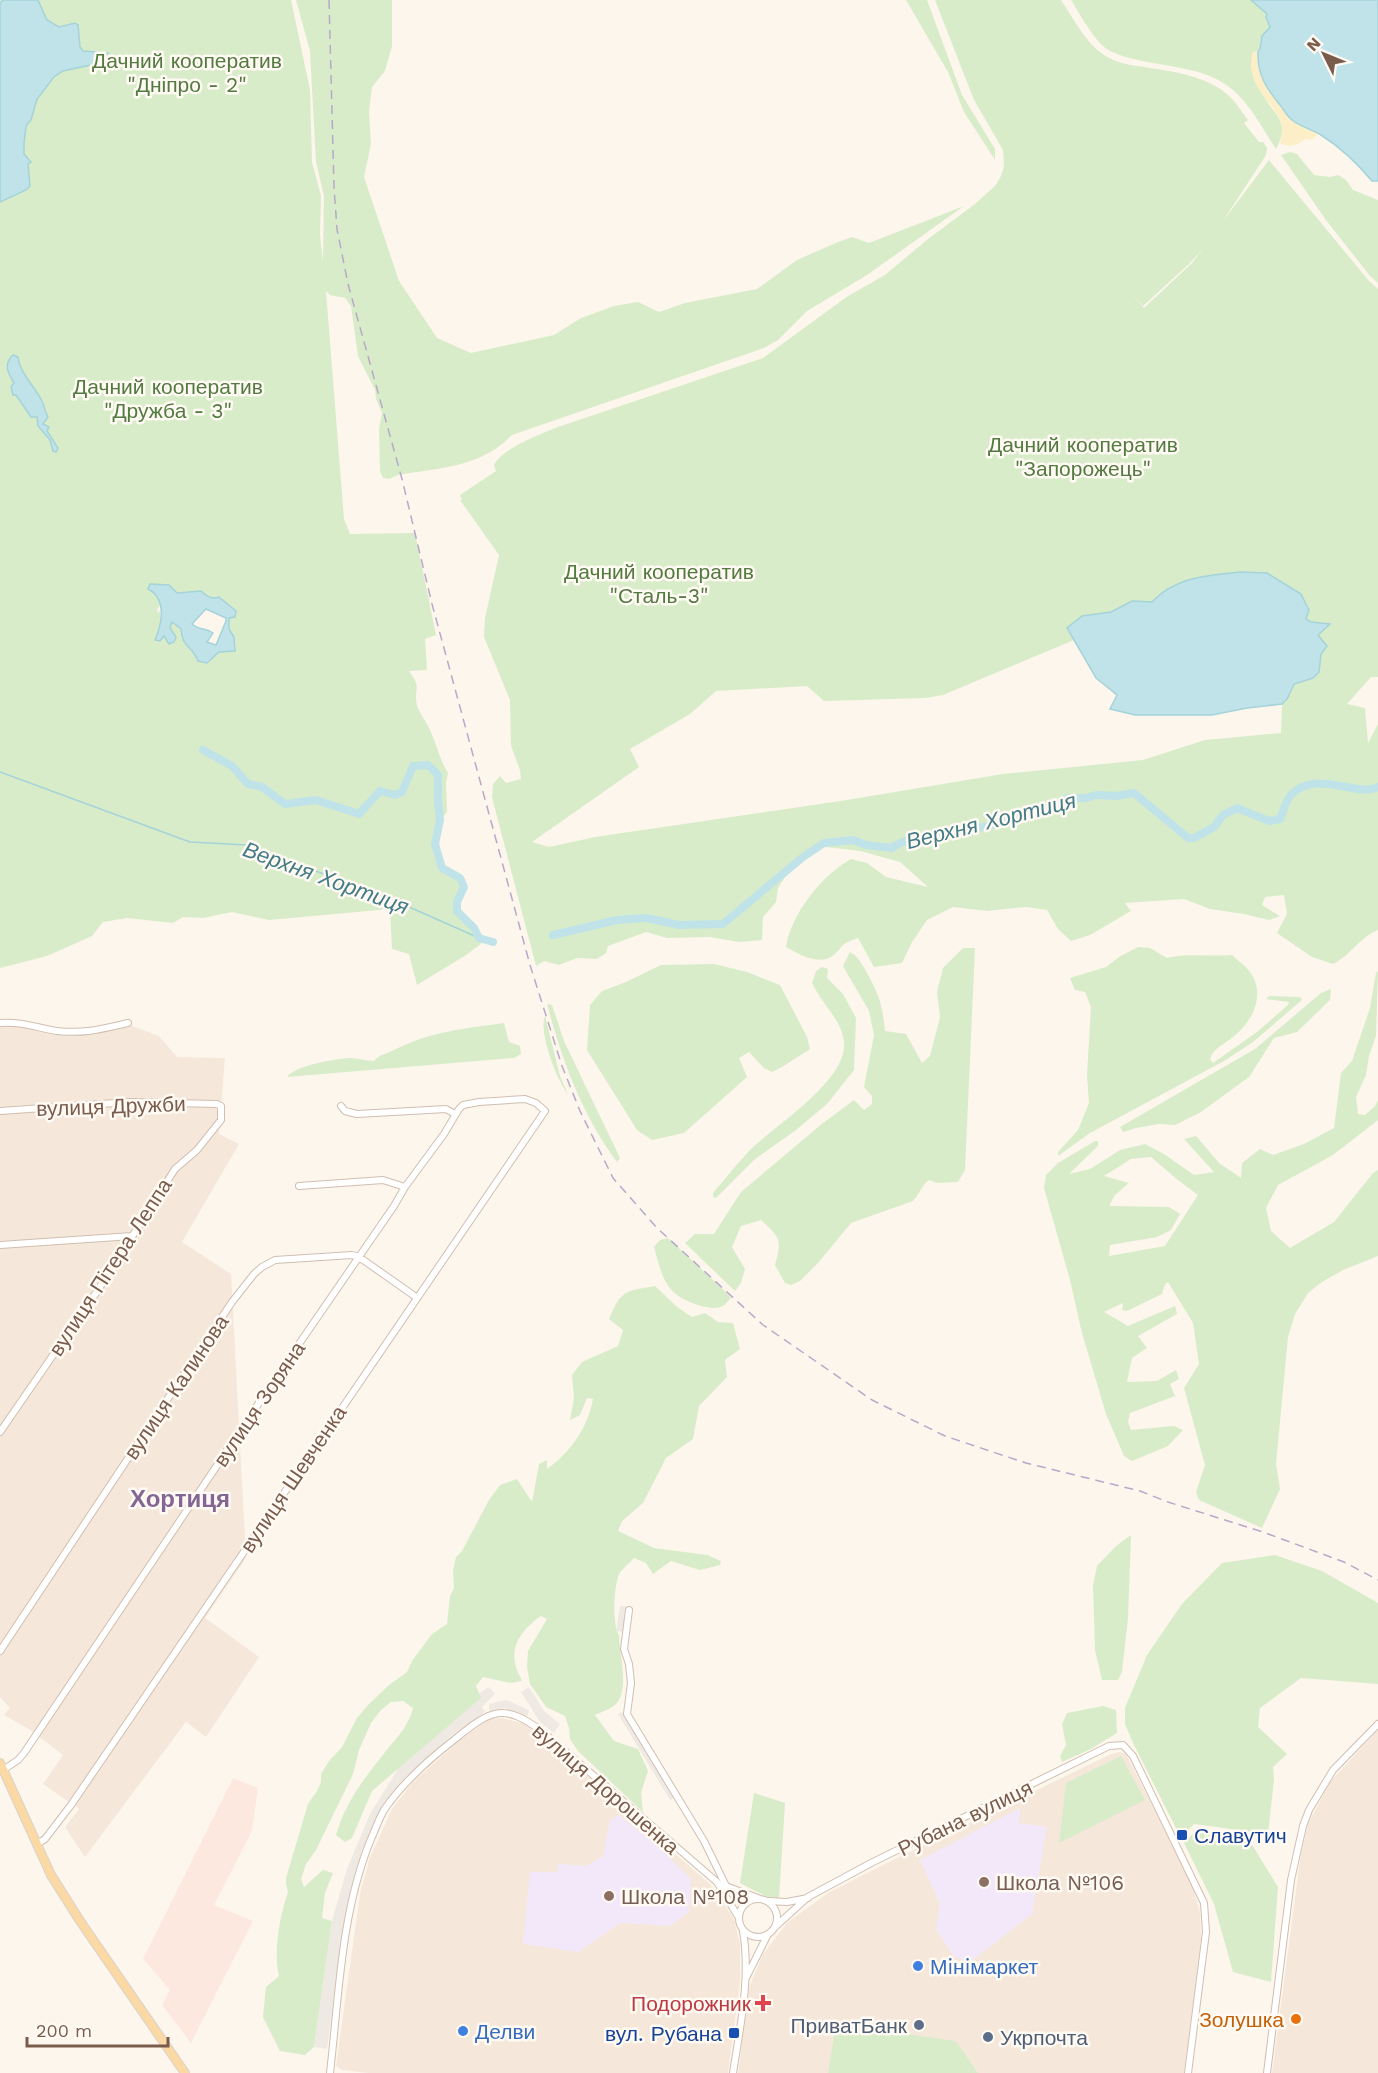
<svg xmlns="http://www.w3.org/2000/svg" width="1378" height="2073" font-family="'Work Sans',sans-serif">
<rect width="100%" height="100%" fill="#fdf6ec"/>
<path fill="#f5e8da" d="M0,1023L55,1030L95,1032L127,1024L159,1036L177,1057L225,1058L219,1134L239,1144L182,1242L231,1274L246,1558L205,1618L259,1657L206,1737L186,1722L85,1857L65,1827L79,1809L43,1784L63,1755L30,1730L4,1715L10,1708L0,1697Z
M502,1718L525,1724L538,1733L712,1886L734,1919L740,1944V1982L728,2073H368L342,2070L336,2066L360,1894L369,1860L392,1809L412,1783L459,1741L488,1719Z
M1378,1730V2073H1272L1300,1860L1308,1824L1330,1782Z
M1120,1752L1126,1754L1191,1882L1200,1912L1201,1939L1184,2073H738L750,1985L763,1954L788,1922L828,1893L885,1864L1111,1754Z"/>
<path fill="#fde8e0" d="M233,1778L258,1788L252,1831L214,1905L253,1921L191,2043L162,2005L170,1990L143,1959Z"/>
<path fill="#efe9e4" d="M620,1606H625L624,1632L616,1631Z
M489,1687L495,1694L482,1707L485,1712L452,1735L409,1774L387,1799L378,1817L355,1872L344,1922L327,2049L314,2047L332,1921L347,1869L370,1814L398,1769L421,1747L481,1698L478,1694Z
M529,1687L544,1711L560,1724L554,1733L540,1722L521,1692Z
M506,1700L529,1710L527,1718L505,1708L489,1711V1704Z
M622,1712L674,1798L670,1800L618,1714Z"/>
<path fill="#f3e8fa" d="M1020,1808L1019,1823L1047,1827L1032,1914L970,1962L954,1957L936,1929L940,1904L920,1860Z
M619,1815L657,1846L691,1879L689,1912L670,1926L620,1923L578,1952L523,1944L530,1872H557L558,1864L586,1866L603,1856L610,1820Z"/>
<path fill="#d8ecc9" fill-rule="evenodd" d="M0,0H291L310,90L312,162L321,196L320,235L323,262L324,196L316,162L310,51L296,0H392V46L385,71L372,87L369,112L371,144L364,177L399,281L437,338L471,353L554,335L581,318L614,306L638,302L659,312L685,303L757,289L797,260L838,242L852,237L869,243L964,206L867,275L807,311L778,340L764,348L512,435C482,467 440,468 398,475L389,479L383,478L380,471L379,429L382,413L376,399L375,390L358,356L351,306L345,298L330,295L326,291L344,519L350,534L415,533L436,635L425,639L427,670L409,671C423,690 413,687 417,705C419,712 425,720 428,726C436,741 439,759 448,773L446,783L447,812C431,830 436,847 442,868L460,878L464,887L457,902V911L474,928L475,937L482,943L466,955L417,985L409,954L392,949L390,909L269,920L232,912L203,918L183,917L173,923L127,918L103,922L92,936L47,956L0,968ZM216,599C220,606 228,617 229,625C230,639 215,655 207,663C194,651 182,647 181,629L171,622C169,632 164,636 155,639L160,627V611L158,613L157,610L161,603Z
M906,0H927L962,95L995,149V160L964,112L948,72Z
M935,0H1061C1073,18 1086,43 1104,55C1116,63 1130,65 1144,67C1175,72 1212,76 1234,101C1239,107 1243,114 1248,120L1244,123L1259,142H1263L1267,148L1266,155L1223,221L1269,160L1369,281L1378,289V677H1371L1347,704L1365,708L1368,743L1378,724V930C1360,937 1351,955 1333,964L1312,957L1277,933L1287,914L1284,895L1265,897L1262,905L1280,916L1269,920L1244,914L1210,909L1184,899L1125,903L1131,911L1090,935L1071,941L1058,929L1047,910L1026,907L987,911L953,907L927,920L912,942L902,963L874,967L858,938C841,944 846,943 835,954C821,967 800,955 786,947C791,914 822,875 851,859L867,863L886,877L928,887L900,862L860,851L818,846L793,864L778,888L776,902L763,917L762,940L740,942L709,937L667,938L646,932L608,946L606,953L597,959L577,958L559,965L544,961L536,966L492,797L493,784L500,776L506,783L521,779L520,770L511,746L510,700L484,637L485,618L499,555L460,500H462L460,495L496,471L494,465C502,448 541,434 558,427L763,358L848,296L885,275L928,239L975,204L995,186L1001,176L1004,166L1003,150L974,100ZM1203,249L1192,263L1144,308L1127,287L1143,306L1190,263ZM1159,594L1304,680L1294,684L1287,698L1282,704L1281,733L1205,740L1143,760L1003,774L847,800L595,837L549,847L532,842L639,767L630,749L690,714L716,691L807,686L824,701L925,698L943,695L1074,640L1067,628L1082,617L1111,612L1141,602H1152Z
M1071,0H1251L1267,14L1266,18L1270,27L1260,42V49L1252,53C1255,66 1256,84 1263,95C1276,118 1291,121 1276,149C1263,130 1251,105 1233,90C1200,61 1147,69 1110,51C1095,43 1080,14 1071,0Z
M1290,152L1297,154L1314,175L1330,177L1338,175L1346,180L1353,190L1378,200V283L1370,276L1326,220L1281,155Z
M1138,947L1150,948L1167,958C1188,953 1210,957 1232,955C1237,960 1245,965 1249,971C1267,992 1253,1022 1233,1037C1225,1044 1213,1048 1210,1059L1213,1063L1257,1032L1288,1005L1289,1002L1266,999L1269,996L1300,997L1302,1000L1253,1042L1224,1061L1090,1133L1058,1156V1152L1078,1130L1089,1103L1087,1075L1091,1007L1085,992L1075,990L1070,978L1106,967L1119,957Z
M963,948H975L965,1170L958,1182L937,1183L929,1180C921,1186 920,1194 913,1201L851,1223L818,1263L800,1281L791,1285L785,1283L775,1265C782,1240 781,1238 761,1220L741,1226L732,1247L745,1269L741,1283L735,1291L685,1243L695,1234H714L741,1192L823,1123L854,1100L864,1110L872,1104V1096L864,1087L874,1035L869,1011L843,966L850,952C857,956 859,960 863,966C878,992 882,1001 885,1031L906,1034L922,1063L930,1056L940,1017L937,992L943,968Z
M714,964L747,972L780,985L807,1037L810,1049L782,1067L772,1072L764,1068L749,1052L739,1058L747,1077L684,1133L652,1140L637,1130L587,1050L590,1005L602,991L626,982L661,965Z
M822,967L828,969L827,978L843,994L856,1018L854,1070L827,1104L796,1130L754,1160L716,1198L713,1197V1193C725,1179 736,1165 749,1151C773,1127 847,1081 844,1043C843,1021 821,1003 812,983L816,971Z
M1378,971L1376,1036L1369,1056L1366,1075L1356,1097L1358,1114L1365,1115L1375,1106L1378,1100V1120L1333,1155L1278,1185L1266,1208L1271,1231L1290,1248L1334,1222L1373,1173L1378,1170V1256L1343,1270L1322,1282L1308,1293L1295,1314L1288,1337L1276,1464L1280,1489L1262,1528L1199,1500L1196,1492L1205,1465L1184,1388L1199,1364L1193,1323L1168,1282L1165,1284L1162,1294L1127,1311L1122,1310L1123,1303L1104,1312L1128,1326L1175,1306L1177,1314L1138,1336L1147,1348L1132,1358L1127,1382L1157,1381L1176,1370L1179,1379L1170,1384L1175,1396L1130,1413L1128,1422L1131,1430L1174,1426L1183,1430L1168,1446L1132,1461L1124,1456L1106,1414L1082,1333L1070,1280L1044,1188L1046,1175L1058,1163L1095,1141H1098V1146L1069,1174L1090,1169L1120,1150L1145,1144L1164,1154L1194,1175L1214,1172L1184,1139L1196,1136L1219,1163L1241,1178L1242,1163L1260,1149L1273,1155L1304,1144L1334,1128L1341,1073L1352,1061L1370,1008L1376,973ZM1151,1157L1178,1180L1198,1195L1165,1246L1109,1256L1110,1245L1157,1237L1171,1230L1180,1214L1169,1207L1109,1206L1115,1195L1129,1183L1104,1176L1131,1159Z
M1331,989L1330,1000L1297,1032L1274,1038L1249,1077L1201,1112L1175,1125L1159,1124L1136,1128L1123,1132L1120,1127L1255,1049L1321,993Z
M547,1004L552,1005L564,1041L620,1158L617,1162C582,1115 562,1060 547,1004Z
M545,1016L560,1076L568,1094C557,1082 538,1030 545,1016Z
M504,1023L509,1042L520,1046L521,1054L514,1058L287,1077C296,1065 335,1059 350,1058C358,1058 366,1061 374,1061C380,1054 386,1054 394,1050C431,1031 464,1029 504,1023Z
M668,1238L727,1293L731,1298C727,1303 722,1308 715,1308C701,1308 677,1299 669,1287C661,1276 658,1261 654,1247L660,1240Z
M655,1286L677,1307L692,1317L705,1313L718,1322L733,1323L740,1349L725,1360L727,1377L699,1406L693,1439L666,1458L643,1503L622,1521L618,1531L654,1548L707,1555L721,1561L720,1565L700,1570L671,1561L653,1574L646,1563L634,1558C629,1564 620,1570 618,1577C614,1588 612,1627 619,1635C619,1654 630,1689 616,1704C611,1709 601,1712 595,1715L614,1741L638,1749L648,1771L641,1793L643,1812L578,1751L570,1739L569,1728L565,1716L546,1707L530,1684L527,1667L528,1651L547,1619L541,1616C525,1627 511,1643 515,1663C516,1669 520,1676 522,1681L510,1683L483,1677L476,1686L481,1698L372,1791L352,1838L345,1842L336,1835C345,1803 365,1777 386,1751C397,1737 409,1726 413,1708L403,1701L391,1702L380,1711L371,1723L359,1750L353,1774L316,1850L306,1864L301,1879L304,1887L323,1870L333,1873L325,1893L322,1918L332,1921L314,2047L305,2055L280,2051L263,2017L266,1987L279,1976C273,1953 280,1914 288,1892L286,1884V1878L308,1804L317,1791L321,1782V1774L329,1761L342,1747L357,1718L368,1705L389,1685L407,1672L412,1661L432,1634L447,1624L450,1596L454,1588L453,1571L456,1557L462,1551L489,1500L500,1485L517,1479L532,1502L539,1464L547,1460V1469C571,1452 588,1427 593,1399L587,1398L580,1415L570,1420L574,1398L572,1375L582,1362L618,1346L623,1330L609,1319C621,1290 625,1291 655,1286Z
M1131,1535L1128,1618L1122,1672L1118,1680H1102L1095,1650L1093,1585L1097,1566L1116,1546Z
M1275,1555L1322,1571L1378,1603V1684L1301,1678L1260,1708L1258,1727L1287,1754L1273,1767L1274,1780L1268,1834L1194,1824L1181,1838L1133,1743L1125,1724V1708L1147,1655L1182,1604L1222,1563Z
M1103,1706L1116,1710L1117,1733L1091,1749L1062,1762L1060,1756L1066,1745L1062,1724L1067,1713Z
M1121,1756L1145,1800L1059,1843L1066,1783Z
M754,1793L785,1803L779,1898L767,1897L740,1883Z
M1196,1830L1248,1838L1278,1887L1271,1982L1233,1972L1214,1904L1184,1843Z
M836,2024L956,2041L978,2073H828Z"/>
<path fill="#fcefc7" d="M1258,51V65L1304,128L1319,133L1312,140L1305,139C1297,146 1289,148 1280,143C1291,113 1257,101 1252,72C1250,67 1252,59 1252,53Z"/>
<path fill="#bfe3e8" stroke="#a5d3da" stroke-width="1.5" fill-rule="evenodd" d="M3,0H38L47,20L59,27L75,23L78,25L80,47L83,51L108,53L95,64L63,71L54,77L37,99L31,120L26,126L24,144V154L31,162L28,164L30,186L26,190L0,202V3Z
M1251,0H1378V181H1372C1357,163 1340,147 1321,135C1311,129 1301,127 1292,120C1287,116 1284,110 1280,105C1266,88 1257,74 1258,51L1260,49L1262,36L1270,27L1266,17L1267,14Z
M13,355L18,357C20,373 34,386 41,399C44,405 45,412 48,417L43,424L49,427L47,431L58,448L56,452L53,451L50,440L38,426L37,417H31L16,395H13L11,387L14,383C8,373 3,364 13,355Z
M1240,572L1267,573L1301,594L1309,610L1306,619L1311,622L1330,624L1318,635L1327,646L1321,654L1319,672L1313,678L1294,684L1287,699L1282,704L1247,708L1212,715H1135L1110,709L1117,695L1096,678L1067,628L1082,616L1111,612L1132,601L1152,602C1175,577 1208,575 1240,572Z
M150,584L169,585L177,593L201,591C206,596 212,600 219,597L236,611L235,617L229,618V629L234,637L235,651L219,652L207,663L198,661C192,646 182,647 181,629L172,622L170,628L176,637L174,642L169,644L164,636L160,641L155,640C162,624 167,598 148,589ZM206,609L226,618V621L216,645L207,642L213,633C206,628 199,630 192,624Z"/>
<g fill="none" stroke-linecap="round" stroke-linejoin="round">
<path stroke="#a5d3da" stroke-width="1.5" d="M0,772L190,842L247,845L398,902L479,938"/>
<path stroke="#bfe3e8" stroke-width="8" d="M203,750L232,766L248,784L262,787L285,804L316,800L359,814L380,791L395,795L402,792L413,766L428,765L438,775V801L440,820L435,844L442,868L460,878L464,887L457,902V911L474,928L479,938L493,942
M553,935L617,920L646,918L679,925L723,924L803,857L824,843L853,840L866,845L892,848C899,842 905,842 912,838L990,826L1004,818L1024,816L1041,808L1056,806L1067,798H1086L1096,795L1116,796L1134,793L1188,838H1194L1214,827L1223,815L1237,808L1269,821L1280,819C1284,811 1285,800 1292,794C1317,769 1358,798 1378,787"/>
<g stroke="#d1beb0" stroke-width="8">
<path id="minor" d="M0,1023C20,1021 38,1028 57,1031C84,1034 102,1029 128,1023
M341,1106L345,1111L357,1114L446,1109L455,1114
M0,1111L130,1102L217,1104L221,1106V1120L197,1150L175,1169L98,1290L0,1432
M299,1186L383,1180L405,1187
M0,1245L132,1236
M629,1610L624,1649L629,1664L631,1683L627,1714L704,1841L726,1886
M0,1651L232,1302L254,1274L262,1267L275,1260L352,1255L359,1257L416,1297
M3,1770L18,1760L24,1753L279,1373L394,1206L405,1187L444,1134L459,1109L463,1105L479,1102L525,1099L536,1103L545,1111L71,1805L45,1839L37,1844
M723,1885L758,1898
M739 1918a19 19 0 1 1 38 0a19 19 0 1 1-38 0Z
M768,1901L787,1902L808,1898
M776,1926L808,1897L873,1862L1109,1746L1123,1745L1133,1756L1204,1903L1206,1932L1188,2073
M746,1978L767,1936
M330,2073C339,1995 341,1912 371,1839C375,1830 379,1819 384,1810C403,1782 428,1760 455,1739C491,1710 503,1702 543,1732L717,1882L739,1918
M733,2073C740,2027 751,1978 743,1931
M1267,2073L1291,1880L1303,1826L1309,1810L1333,1770L1378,1724"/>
</g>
<g stroke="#dad1cd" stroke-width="10">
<path id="major" d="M0,1763L51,1875L80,1921L185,2073"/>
</g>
<use href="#minor" stroke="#fff" stroke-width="6"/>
<use href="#major" stroke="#fbd9a5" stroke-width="8"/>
<path stroke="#b9a8c9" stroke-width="1.5" stroke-dasharray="9 6" stroke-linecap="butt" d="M329,0L334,187L337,229L348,284L402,479L432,604L530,965L562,1066L580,1111L613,1178L656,1227L763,1325L872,1400L945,1436L1026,1463L1140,1491L1168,1502L1263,1532L1344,1562L1378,1580"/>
</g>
<g fill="#1a4fb4" stroke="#fffaf3" stroke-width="2">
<rect x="1176" y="1829" width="12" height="12" rx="3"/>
<rect x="728" y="2027" width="12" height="12" rx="3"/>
</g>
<g fill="#8d6e63" stroke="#fffaf3" stroke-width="2">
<circle cx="984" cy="1882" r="6"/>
<circle cx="609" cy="1896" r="6"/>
</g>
<g fill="#3f7fe0" stroke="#fffaf3" stroke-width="2">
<circle cx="918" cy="1966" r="6"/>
<circle cx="463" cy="2031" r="6"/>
</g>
<path fill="#e0444e" stroke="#fffaf3" stroke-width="2" d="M760 1994h6v6h6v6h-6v6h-6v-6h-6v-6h6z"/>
<circle fill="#e8710a" stroke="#fffaf3" stroke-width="2" cx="1296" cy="2019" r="6"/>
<g fill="#5c6f8a" stroke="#fffaf3" stroke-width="2">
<circle cx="919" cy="2025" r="6"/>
<circle cx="988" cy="2037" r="6"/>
</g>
<g text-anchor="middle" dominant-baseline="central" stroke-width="5" stroke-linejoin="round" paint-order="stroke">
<g font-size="21" fill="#537a41" stroke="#fffaf3">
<text x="187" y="60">Дачний кооператив<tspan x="187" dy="24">"Дніпро - 2"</tspan></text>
<text x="168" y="386">Дачний кооператив<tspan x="168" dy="24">"Дружба - 3"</tspan></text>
<text x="1083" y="444">Дачний кооператив<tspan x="1083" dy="24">"Запорожець"</tspan></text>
<text x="659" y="571">Дачний кооператив<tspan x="659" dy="24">"Сталь-3"</tspan></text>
</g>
<g font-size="21" fill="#7a5c4d" stroke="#fffaf3">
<text transform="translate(111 1106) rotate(-2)">вулиця Дружби</text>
<text transform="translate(110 1267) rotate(-57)">вулиця Пітера Леппа</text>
<text transform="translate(176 1387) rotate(-56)">вулиця Калинова</text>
<text transform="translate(259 1404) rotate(-56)">вулиця Зоряна</text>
<text transform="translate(293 1479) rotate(-56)">вулиця Шевченка</text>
<text transform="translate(606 1789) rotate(41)">вулиця Дорошенка</text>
<text transform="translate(965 1818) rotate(-26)">Рубана вулиця</text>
</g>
<g font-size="21" fill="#164399" stroke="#fffaf3" text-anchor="start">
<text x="1194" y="1835">Славутич</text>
<text x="722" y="2033" text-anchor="end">вул. Рубана</text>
</g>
<g font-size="21" fill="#785e54" stroke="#fffaf3" text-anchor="start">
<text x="996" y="1882">Школа №106</text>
<text x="621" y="1896">Школа №108</text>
</g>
<g font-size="21" fill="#366cbe" stroke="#fffaf3" text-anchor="start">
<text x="930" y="1966">Мiнiмаркет</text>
<text x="475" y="2031">Делви</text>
</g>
<g font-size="21" fill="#be3a42" stroke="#fffaf3" text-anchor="end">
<text x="751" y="2003">Подорожник</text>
</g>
<g font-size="21" fill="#c56008" stroke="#fffaf3" text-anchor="end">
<text x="1284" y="2019">Золушка</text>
</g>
<g font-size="21" fill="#4e5e75" stroke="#fffaf3" text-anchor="end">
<text x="907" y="2025">ПриватБанк</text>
<text x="1000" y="2037" text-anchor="start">Укрпочта</text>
</g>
<g font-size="22" font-style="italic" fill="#437c86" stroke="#fffaf3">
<text transform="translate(991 821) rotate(-14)">Верхня Хортиця</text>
<text transform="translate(326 878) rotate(20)">Верхня Хортиця</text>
</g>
<g font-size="24" font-weight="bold" fill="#846695" stroke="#fffaf3">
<text x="180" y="1499">Хортиця</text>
</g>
</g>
<g transform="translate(1324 54) rotate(313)" stroke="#fffaf3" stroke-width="4.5" paint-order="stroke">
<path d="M0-4.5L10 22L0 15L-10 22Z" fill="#7a5c4d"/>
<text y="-9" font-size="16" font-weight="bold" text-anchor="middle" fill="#7a5c4d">N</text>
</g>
<path d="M27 2037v9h141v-9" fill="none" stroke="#7a5c4d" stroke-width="3"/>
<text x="36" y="2037" font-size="18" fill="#7a5c4d" stroke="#fffaf3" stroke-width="4.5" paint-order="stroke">200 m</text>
</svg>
